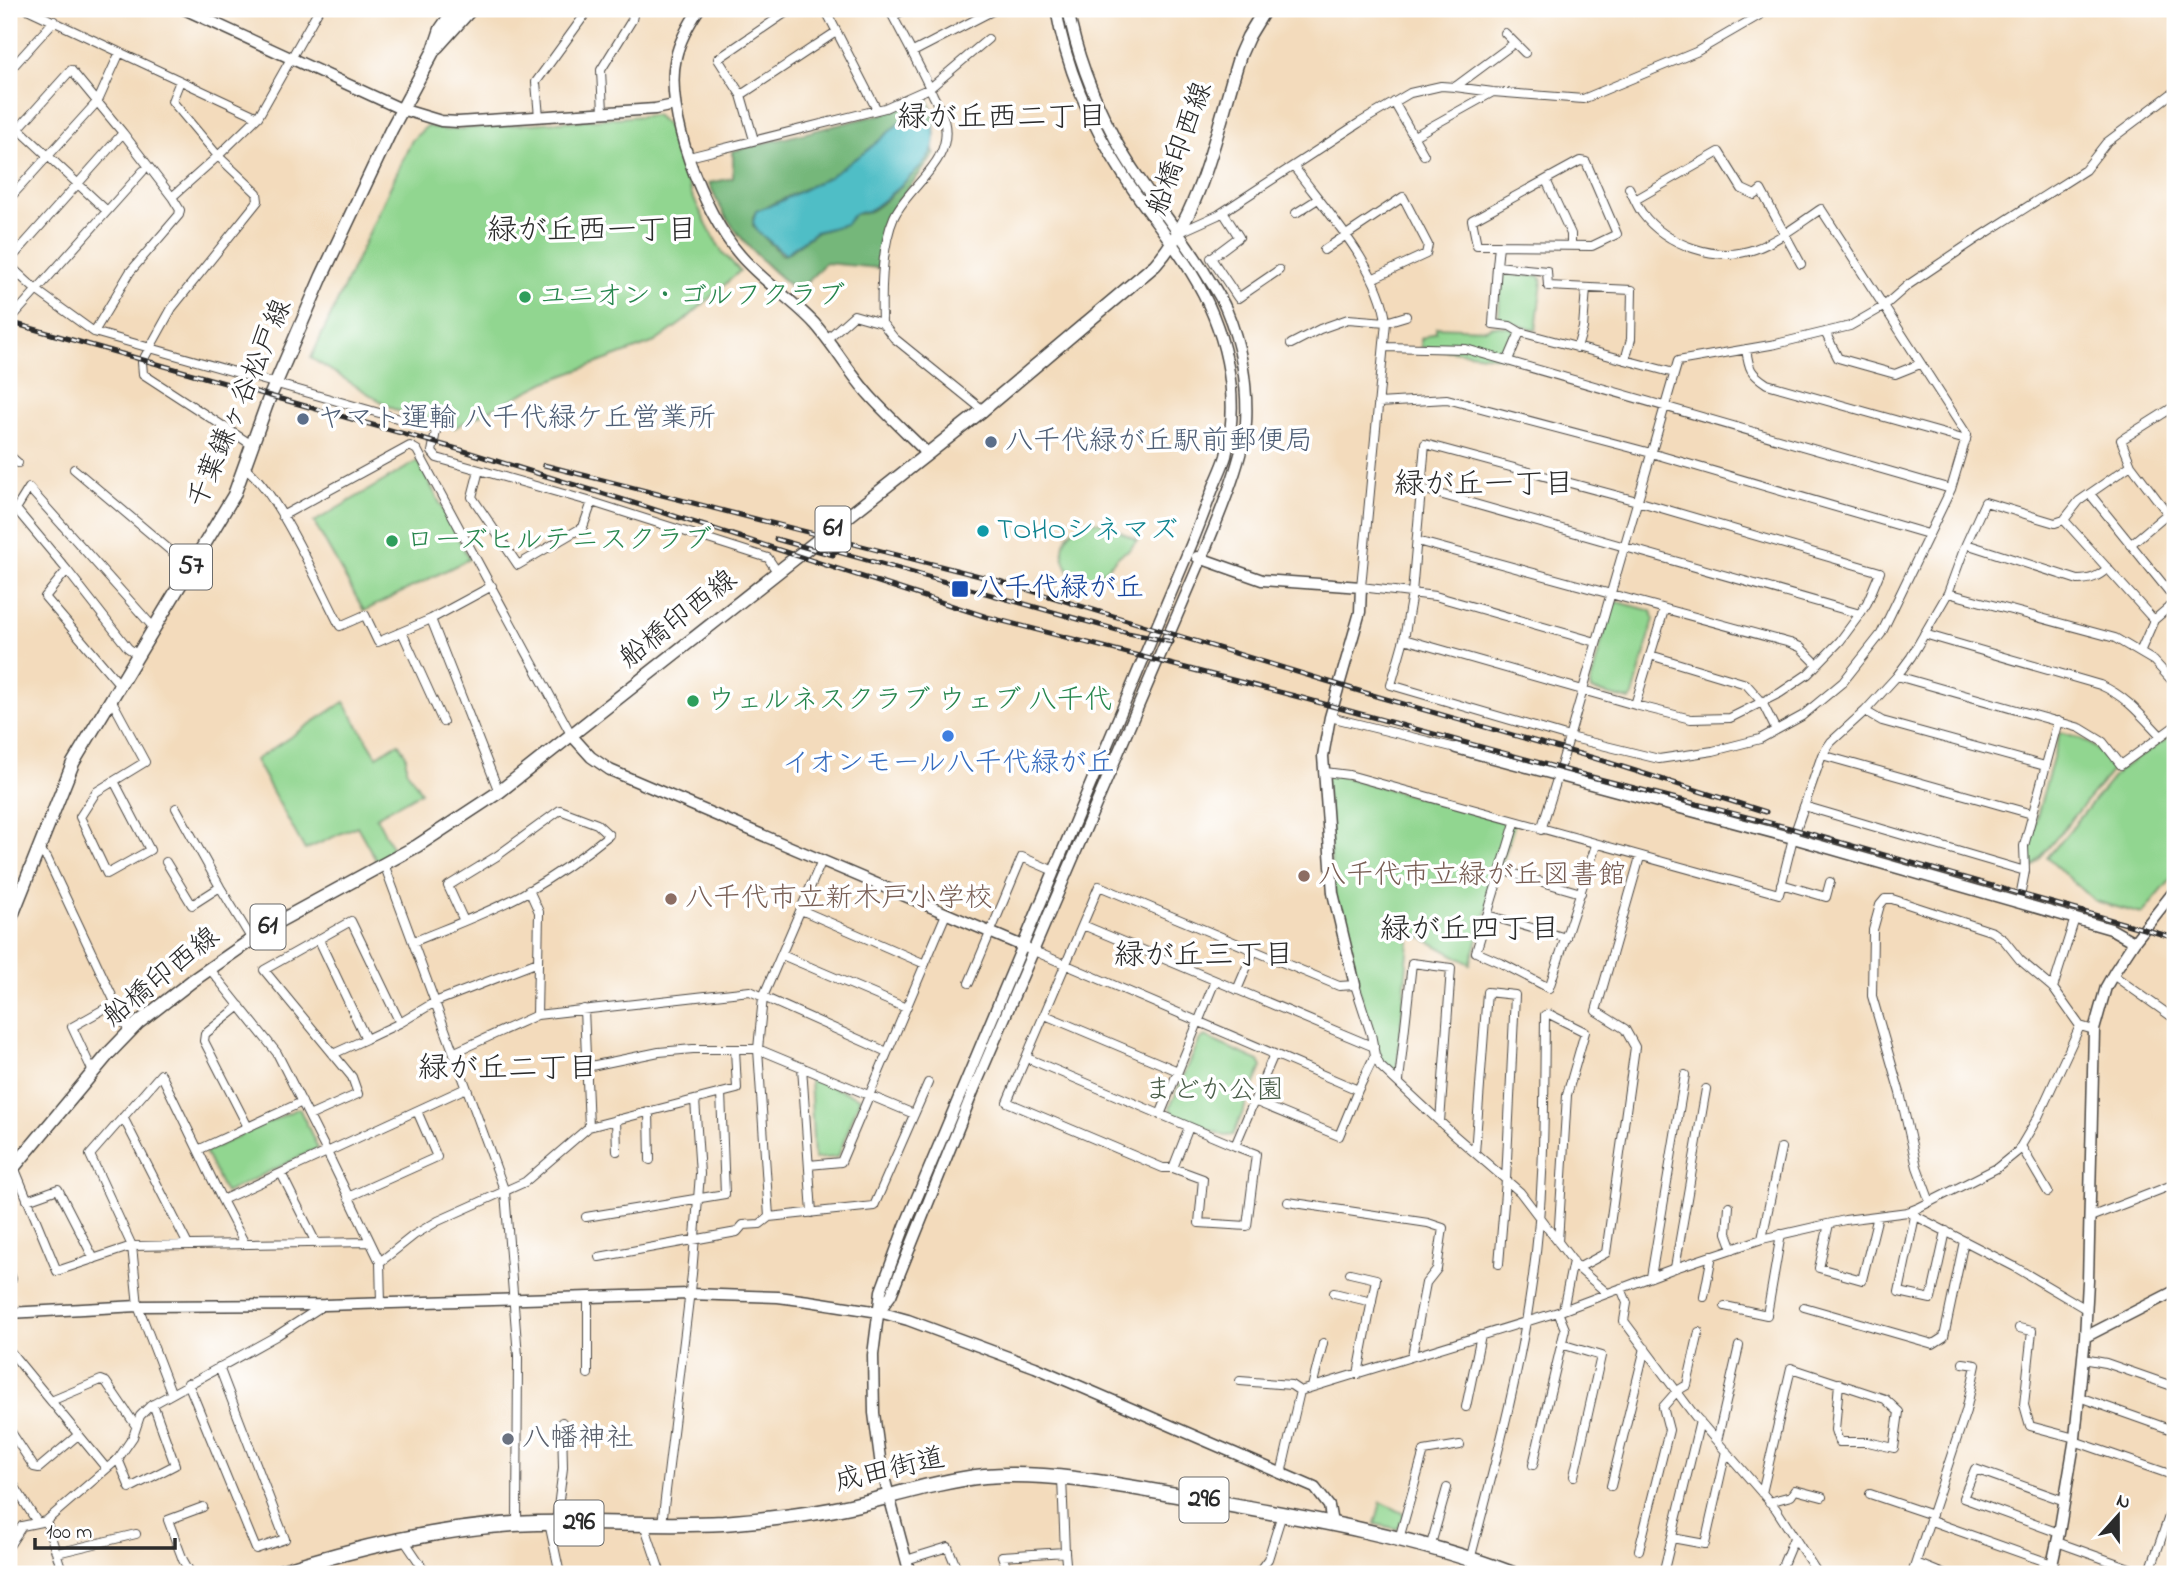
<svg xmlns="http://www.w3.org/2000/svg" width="2184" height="1583" font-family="'Indie Flower','Klee One',sans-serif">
<rect width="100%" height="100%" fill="#fff"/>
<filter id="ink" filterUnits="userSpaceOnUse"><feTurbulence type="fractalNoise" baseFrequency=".0143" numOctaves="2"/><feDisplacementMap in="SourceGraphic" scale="14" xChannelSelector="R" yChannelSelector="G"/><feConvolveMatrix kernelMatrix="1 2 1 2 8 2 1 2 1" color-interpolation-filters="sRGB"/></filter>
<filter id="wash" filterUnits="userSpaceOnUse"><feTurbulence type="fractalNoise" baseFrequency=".00686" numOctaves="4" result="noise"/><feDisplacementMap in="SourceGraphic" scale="28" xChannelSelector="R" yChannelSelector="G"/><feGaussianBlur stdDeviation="1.57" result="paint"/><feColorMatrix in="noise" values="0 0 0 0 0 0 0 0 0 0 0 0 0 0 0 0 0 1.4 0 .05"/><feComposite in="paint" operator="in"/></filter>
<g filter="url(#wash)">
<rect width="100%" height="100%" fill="#f3dbbc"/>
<path fill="#91d690" stroke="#5e805e" stroke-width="2" d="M656,115L670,128L692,195L710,231L723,253L740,271L683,322L655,342L546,382L454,428L395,410L311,358L412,140L427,126L445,130Z
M1504,274L1539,276L1542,281L1536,330C1523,328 1516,323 1503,322L1499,317L1500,278Z
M1492,326L1510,327L1518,333L1507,358L1421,347V339L1436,332V327L1486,329Z
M418,461L469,559L364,611L314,522Z
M1092,521L1103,523L1137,540L1130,549L1120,555L1096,579L1070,572C1055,549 1065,527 1092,521Z
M1618,602L1652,611L1654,619L1633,696L1630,700L1591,690L1590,685L1612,604Z
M344,702L377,756L398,743L406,755V769L421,792L376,817L395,853L377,862L357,826L305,850L255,760Z
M2060,732C2087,738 2097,747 2114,768L2030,870V842Z
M2175,734V875L2142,914L2095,901L2047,858L2119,770Z
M1325,772L1515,823L1470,964L1410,931L1397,1069L1392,1070L1382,1061L1371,1034L1333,893Z
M1205,1037L1259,1061L1262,1067L1233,1135L1225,1136L1172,1114L1170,1107L1200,1039Z
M810,1078L860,1098L838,1157L814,1159Z
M299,1108L318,1148L225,1193L205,1152Z
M1381,1502L1405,1514L1398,1529L1375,1524Z"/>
<path fill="#74b77a" stroke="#507152" stroke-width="2" d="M927,95L936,123L911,118L903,120L868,150L829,177L779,201L756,211L753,217V226L781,254L785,255L815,233L846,224C858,208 854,217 868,212C882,207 925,163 933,150L935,154L893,208C882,227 880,246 878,268L825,263L798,292C760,261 727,230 709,183L733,178V151L886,113Z"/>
<path fill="#50bec6" stroke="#3e7478" stroke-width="2" d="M911,118L934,123C934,130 936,138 934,145C930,164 883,201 867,212C855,211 853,214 846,224L815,232L785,254L757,231L753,222L756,211L779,202L829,177L868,150L903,120Z"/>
</g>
<g filter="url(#ink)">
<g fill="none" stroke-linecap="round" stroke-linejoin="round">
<g stroke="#494541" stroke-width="10">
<path id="street" d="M27,9L258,117
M825,9L877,110
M893,16L906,9
M1505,33L1525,53
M913,52L996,9
M9,71L54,21
M1455,87L1513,44
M741,95L836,32
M1394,102L1424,155
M603,112L601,70L632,20L633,15L625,9
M9,116L18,128L107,211
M539,117L536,82L589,9
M1414,136L1493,92
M9,139L71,70L123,133L172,197L218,156L172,101L180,81
M754,140L741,95L718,59L791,9
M689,157L885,108L930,88L988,39
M1294,167C1325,209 1381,270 1386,322L1361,587L1435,596L1596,642
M1546,180L1571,234V245
M9,199L98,101L120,52
M1635,200L1719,152L1742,189L1755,195L1761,190L1801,264
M1223,212L1239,237L1211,258L1238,298L1279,270
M1296,213L1318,199
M1178,233L1218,215L1359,123L1410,93L1441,86L1455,87L1493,92L1583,99L1696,52L1770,9
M1324,250L1403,197L1428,245L1426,254L1374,278
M9,261L123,133
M9,265L36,290L94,332L432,428L436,431L432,452L437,458L592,502L768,558L778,573
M1497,266L1499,245H1477L1472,220L1580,161L1586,162L1617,234L1592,246L1499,245
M9,321L143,171
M882,323C881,291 881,247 894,217C909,184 955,162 944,120C942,112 937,103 933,95C920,66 904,38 889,9
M94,332L130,272L179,215L180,210L172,197
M1825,332L1838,358L1895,374L1920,364
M827,339L854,315L882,323L894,338L983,410
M1291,344L1320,329L1348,319L1386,322L1406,316
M1384,347L1466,349L1951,489
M1577,348L1583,328L1586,288
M1746,349C1749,369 1750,373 1767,384L1966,440
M1508,360L1520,332
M1625,360L1631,339L1632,290L1548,286L1547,271L1497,266L1493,324L1510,326L1520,332L1674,373
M1378,403L1447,399L1651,453L1928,534
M2175,406L2121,440L2131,465L2175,523
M252,445L143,374L142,362L172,308L258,201L257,193L218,156L258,117L319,9
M9,455L18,463
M245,468C276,488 321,590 340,626L365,615L378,642L431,619L492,586
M74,469L191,568
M479,470L472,497L518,565L583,527L592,502
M1422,489L1860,614
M2090,494L2175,599
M16,509L29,488L154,628
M9,516L16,509L67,570L128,648L138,655
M282,516L410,446L417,450L572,736
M2064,520L2154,620
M1417,541L1790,643L1800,647L1817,664
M1966,544L2078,580C2091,580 2099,576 2108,568
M2130,545L2175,507
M67,570L45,597L120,685
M1948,593L2115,638L2154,661L2175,684
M431,619L499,792
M402,632L443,722
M1924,634L2100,685C2126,696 2142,716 2161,736
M1404,639L1635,705L1691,719L1730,718L1780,693L1808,674L1840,641L1860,614L1867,603L1880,572L1637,501L1425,444L1412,593L1404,639L1391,685L1569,737L1659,759L1713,751L1760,739L1802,716L1843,682L1881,634L1951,489L1967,435L1821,209C1800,223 1779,240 1755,249C1717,263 1666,245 1642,213C1637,206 1633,196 1629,188
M2140,652L2154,620L2175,602
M1650,655L1746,684L1762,702L1776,730
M1897,676L2080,728L2103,742L2121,765L2175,726
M111,699L145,762L96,792L80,817L107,874L150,850L114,781
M1635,705L1664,610
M1865,711L1882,721L2045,766
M1330,717L1456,748
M1822,755L2032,814
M1325,772L1349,775L1779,894L1793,838L1822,755L1831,742L1865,711L1897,676L1911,657L1948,593L1966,544L1985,502L2055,523L2064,520L2079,501L2131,465
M1804,806L2025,871
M176,808L220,887L251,938
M1515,823L1476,952L1501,963L1549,988L1596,845
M1541,830L1558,776L1678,361L1776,344L1850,326L1883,307L1908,285L1972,242L2085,170L2106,143L2175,91
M38,850L47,858L129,1032
M822,860L763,997L758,1049L769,1217L874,1206L928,1083
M166,862L192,905L220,887
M384,864L505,1192L518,1356L517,1524
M1501,870L1581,893
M1781,884L1826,897L1830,882
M529,890L539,912L537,1015
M2019,902L2025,871L2024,846L2058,721
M801,910L925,964
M1487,915L1566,938
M1083,925L1374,1047
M319,940L366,1039L400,1023L435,1002L538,962
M413,942C449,927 488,913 523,894C553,877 582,857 609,835L597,824L560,810L497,856L448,886L464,921
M1034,951L1358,1090L1375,1055
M782,955L906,1008
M209,968L277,1053L327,1152L222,1200L198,1150L302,1102
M2113,975L2175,1019
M969,983L1022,857L1054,871
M2053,988L2075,918
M1237,990L1254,950
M240,1006L205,1034L204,1041L248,1127
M584,1009L589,1127
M1045,1015L1178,1071
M455,1052L537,1015L750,991L887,1052
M333,1054L366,1039
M1274,1054L1235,1146L1256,1154L1247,1226L1199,1223L1203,1179L1173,1168H1163L1007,1102L1099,886L1339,986L1355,985L1371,1034L1375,1055L1380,1066L1453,1134L1520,1192L1578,1268L1607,1293
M1027,1058L1235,1146
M586,1067L659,1052L693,1049H758L914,1114
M802,1067L812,1213
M93,1072L72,1027L115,1003
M1399,1081L1412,963L1451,968L1440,1122
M1254,1101L1339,1136L1358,1090
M649,1111L650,1160
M1160,1115L1215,981
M309,1116L358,1094L352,1077L264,970L351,921L400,1023
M123,1117L188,1245
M616,1119L617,1151
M2021,1146L2048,1192
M1475,1153L1487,992L1515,995L1506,1180L1499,1264
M809,1165L841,1162L946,914
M14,1167L57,1271L132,1246L370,1242
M1173,1168L1189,1127
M281,1173L316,1243
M348,1197L437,1157L417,1111
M27,1200L58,1189L94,1259
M222,1200L245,1244
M1288,1202L1428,1223L1443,1228L1437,1269L1426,1283L1412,1356
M1930,1202L1917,1167L1900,1093L1872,996L1873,930L1880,905L1885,899H1892L1993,932L2004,940L2020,960L2053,988L2080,1026
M1729,1206L1727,1233L1733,1249
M1908,1212L2015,1267L2086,1309
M1915,1216L1899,1292L1931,1299L1946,1231
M586,1217L725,1194L721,1093
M2090,1217L2175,1184
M1829,1224L1819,1268L1862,1280L1878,1216
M1762,1239L1781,1148
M599,1257L737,1232L743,1225L760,1224L769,1217
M380,1262L414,1235L438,1221L525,1182L589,1127L737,1089L735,1049
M1578,1268L1606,1253L1635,1047L1625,1029L1596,1011L1640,857
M1675,1268L1706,1089
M9,1270L12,1279
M1350,1273L1376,1279L1358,1374
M1651,1277L1685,1075
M1621,1288L1627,1303L1624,1321L1695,1416L1776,1509L1818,1574
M1334,1293L1372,1302
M588,1297V1374
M1704,1297L1712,1255
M381,1303L380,1262L327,1152L466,1088
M1725,1306L1767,1315L1781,1234
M1804,1307L1933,1344L1944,1337L1964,1241
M1563,1310L1573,1261
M2019,1328L2032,1331L2024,1405L2030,1426L2075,1438
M1561,1344L1601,1356L1574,1476
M9,1350L106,1468
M2083,1359L2106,1363L2175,1387
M1240,1381L1291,1385L1300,1391
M188,1383L256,1549L285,1539L219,1367
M1312,1387L1323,1343
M171,1392L138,1306L132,1246L90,1155L161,1074L198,1150
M2079,1397L2175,1431
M51,1401L101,1380L106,1382L136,1426
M1466,1407L1481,1335
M9,1429L34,1467L39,1468L78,1435
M1717,1441L1739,1346
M2074,1441L2175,1476
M118,1459L130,1488L175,1465L153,1404
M1533,1465L1565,1329L1558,1312
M1281,1474L1300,1391L1558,1312L1675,1268L1762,1239L1845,1220L1908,1212L1918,1208L1997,1168L2018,1151L2038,1117L2080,1026L2094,1030
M1062,1478L1065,1552
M1611,1486L1645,1348
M15,1487L37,1522
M1762,1493L1791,1368L1885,1399L1899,1412L1894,1448L1868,1442H1839L1835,1430L1839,1383
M1870,1494L1932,1515
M1769,1502L1791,1496L1795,1490L1822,1497
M1931,1521L2052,1564
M9,1522L17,1534
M549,1523L560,1574
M556,1523L563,1468L562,1422
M644,1524L661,1574
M662,1524L692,1274L700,1174L695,1100
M2059,1533L1963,1498L1975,1469L2065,1501
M1672,1538L1705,1544L1726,1451
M1399,1539L1424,1451L1460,1445
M404,1540L427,1574
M2057,1542L2146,1574
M9,1546L22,1526L46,1521
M1430,1548L1447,1488
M1639,1550L1669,1430L1663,1407L1677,1391L1687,1385L1699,1332
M57,1553L136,1534
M906,1560L948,1547L959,1574
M1470,1560C1493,1471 1518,1382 1531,1290C1545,1199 1544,1107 1545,1015L1549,1014L1585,1032L1567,1095L1558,1242
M307,1563L316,1574
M1916,1563L1943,1574
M63,1574L46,1521L118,1459L133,1437L140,1416L150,1406L276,1336L324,1305
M191,1574L183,1560L168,1520L203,1507
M1009,1574L1002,1556L1065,1552L1067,1574
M1257,1574L1268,1559L1282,1514
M1663,1574L1700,1421
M1779,1574L1794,1538
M1912,1574L1966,1411L1976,1365L1963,1363
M2149,1574L2175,1499"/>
</g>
<g stroke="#494541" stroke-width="13">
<path id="secondary" d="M184,9L401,109L441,121L458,122L655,109L674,105
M699,9C689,24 680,39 676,57C663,112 704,214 740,255C762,281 792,299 815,324C835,347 850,374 870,396C888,416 908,434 927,453
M1197,557L1262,580L1361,587L1360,612L1330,717L1323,756L1333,893L1355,985
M572,736L591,757L610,770L1027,948
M1456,748L1793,838L2111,929L2134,942
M880,1310L891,1295L974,1089L1203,555C1217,520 1243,461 1246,423C1248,385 1241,344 1226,309C1221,297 1214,287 1207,276C1179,229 1141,188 1115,139C1094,99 1076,53 1068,9
M9,1313L138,1306L324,1305L689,1294L778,1297L809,1301L879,1312L908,1320L1035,1367L1315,1488L1329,1506L1332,1523
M2085,1337L2175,1291
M910,1574L881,1466L874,1413L873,1355L881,1291L905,1226L1189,550C1198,529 1206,507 1214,486C1218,476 1223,466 1226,456C1241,392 1225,327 1191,272C1171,239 1145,209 1124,176C1091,125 1066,68 1056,9
M2050,1574L2059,1533L2075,1438L2085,1337L2088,1281L2094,1030L2106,987L2115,971L2134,942L2175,890"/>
</g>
<g stroke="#494541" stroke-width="15">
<path id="primary" d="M437,47L471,9
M9,923L73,763L234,495L268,401L322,276L391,130L434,50L441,29L455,9
M9,1173L110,1052L138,1023L192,981L274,924L417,846L499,792L983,410L1155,265C1203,212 1218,123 1240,55L1248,37L1265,9"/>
</g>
<g stroke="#494541" stroke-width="17">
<path id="highway" d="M273,1574C351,1549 432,1529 514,1524C584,1520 654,1527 723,1523C772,1519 820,1514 867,1502C906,1492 945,1480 985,1476C1054,1471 1124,1486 1192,1498C1300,1517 1410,1535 1513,1574"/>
</g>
<use href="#street" stroke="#fff" stroke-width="8"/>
<use href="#secondary" stroke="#fff" stroke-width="10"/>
<use href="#primary" stroke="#fff" stroke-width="12"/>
<use href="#highway" stroke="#fff" stroke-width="14"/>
<g stroke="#2b2b2b" stroke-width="5">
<path id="rail" d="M9,322L461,450L640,505L987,617L1295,696L1588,776L1790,828L2175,938
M544,465L999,581L1379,697L1594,758L1766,812
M776,539L833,555
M824,548L1128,633L1172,642"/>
</g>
<use href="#rail" stroke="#fff" stroke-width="2.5" stroke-dasharray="8" stroke-linecap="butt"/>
</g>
</g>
<g fill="#2e9e5b" stroke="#fff" stroke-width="2.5">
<circle cx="525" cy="297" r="7"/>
<circle cx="392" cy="541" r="7"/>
<circle cx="693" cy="701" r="7"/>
</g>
<g fill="#5c6f8a" stroke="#fff" stroke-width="2.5">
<circle cx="303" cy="419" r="7"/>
<circle cx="991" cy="442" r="7"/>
</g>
<circle fill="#0f9aa8" stroke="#fff" stroke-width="2.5" cx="983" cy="531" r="7"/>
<rect fill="#1a4fb4" stroke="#fff" stroke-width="2.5" x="951" y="580" width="18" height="18" rx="3.5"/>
<circle fill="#3f7fe0" stroke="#fff" stroke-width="2.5" cx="948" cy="736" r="7"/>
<g fill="#8d6e63" stroke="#fff" stroke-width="2.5">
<circle cx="1304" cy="876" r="7"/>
<circle cx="671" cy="899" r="7"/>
</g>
<circle fill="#6b7280" stroke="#fff" stroke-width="2.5" cx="508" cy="1439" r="7"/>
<g text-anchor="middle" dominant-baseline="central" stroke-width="7" stroke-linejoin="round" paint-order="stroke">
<g fill="#fff" stroke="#6b6b6b" stroke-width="2">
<rect x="815.5" y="506.5" width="35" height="45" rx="5"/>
<rect x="170" y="544.5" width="42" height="45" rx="5"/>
<rect x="250.5" y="904.5" width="35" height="45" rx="5"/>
<rect x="1179.5" y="1477.5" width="49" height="45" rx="5"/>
<rect x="554.5" y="1500.5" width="49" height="45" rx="5"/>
</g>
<g font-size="26" font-weight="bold" fill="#2b2b2b">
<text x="833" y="529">61</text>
<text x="191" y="567">57</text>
<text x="268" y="927">61</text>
<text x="1204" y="1500">296</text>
<text x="579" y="1523">296</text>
</g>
<g font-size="28" fill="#2b2b2b" stroke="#fff">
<text transform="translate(1181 149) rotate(-70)">船橋印西線</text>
<text transform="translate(241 404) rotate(-67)">千葉鎌ヶ谷松戸線</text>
<text transform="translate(679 620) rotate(-38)">船橋印西線</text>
<text transform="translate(162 978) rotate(-39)">船橋印西線</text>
<text transform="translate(890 1471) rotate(-13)">成田街道</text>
</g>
<g font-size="28" fill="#27864d" stroke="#fff" text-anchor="start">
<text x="539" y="297">ユニオン・ゴルフクラブ</text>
<text x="406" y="541">ローズヒルテニスクラブ</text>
<text x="707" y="701">ウェルネスクラブ ウェブ 八千代</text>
</g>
<g font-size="28" fill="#4e5e75" stroke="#fff" text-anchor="start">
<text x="317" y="419">ヤマト運輸 八千代緑ケ丘営業所</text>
<text x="1005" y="442">八千代緑が丘駅前郵便局</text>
</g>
<g font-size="28" fill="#0d838f" stroke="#fff" text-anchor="start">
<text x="997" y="531">TOHOシネマズ</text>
</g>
<g font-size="28" fill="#164399" stroke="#fff" text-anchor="start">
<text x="976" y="589">八千代緑が丘</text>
</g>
<g font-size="28" fill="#366cbe" stroke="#fff">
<text x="948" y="764">イオンモール八千代緑が丘</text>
</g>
<g font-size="28" fill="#785e54" stroke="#fff" text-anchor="start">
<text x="1318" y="876">八千代市立緑が丘図書館</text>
<text x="685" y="899">八千代市立新木戸小学校</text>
</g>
<g font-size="28" fill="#4a5e49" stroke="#fff">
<text x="1214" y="1091">まどか公園</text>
</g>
<g font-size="28" fill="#5b616d" stroke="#fff" text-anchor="start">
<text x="522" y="1439">八幡神社</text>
</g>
<g font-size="30" fill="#2b2b2b" stroke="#fff">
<text x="1002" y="119">緑が丘西二丁目</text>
<text x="592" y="232">緑が丘西一丁目</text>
<text x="1484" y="486">緑が丘一丁目</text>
<text x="1470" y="931">緑が丘四丁目</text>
<text x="1204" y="957">緑が丘三丁目</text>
<text x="508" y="1070">緑が丘二丁目</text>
</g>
</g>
<rect width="2184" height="1583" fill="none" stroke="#fff" stroke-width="35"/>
<g transform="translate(2118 1516) rotate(21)" stroke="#ffffff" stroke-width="5" paint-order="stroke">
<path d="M0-5L12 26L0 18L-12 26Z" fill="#2b2b2b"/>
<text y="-10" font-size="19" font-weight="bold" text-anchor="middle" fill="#2b2b2b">N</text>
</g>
<path d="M35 1538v10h140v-10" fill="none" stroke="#2b2b2b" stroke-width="3.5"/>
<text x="46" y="1538" font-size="21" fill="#2b2b2b" stroke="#ffffff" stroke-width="5" paint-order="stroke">100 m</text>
</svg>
